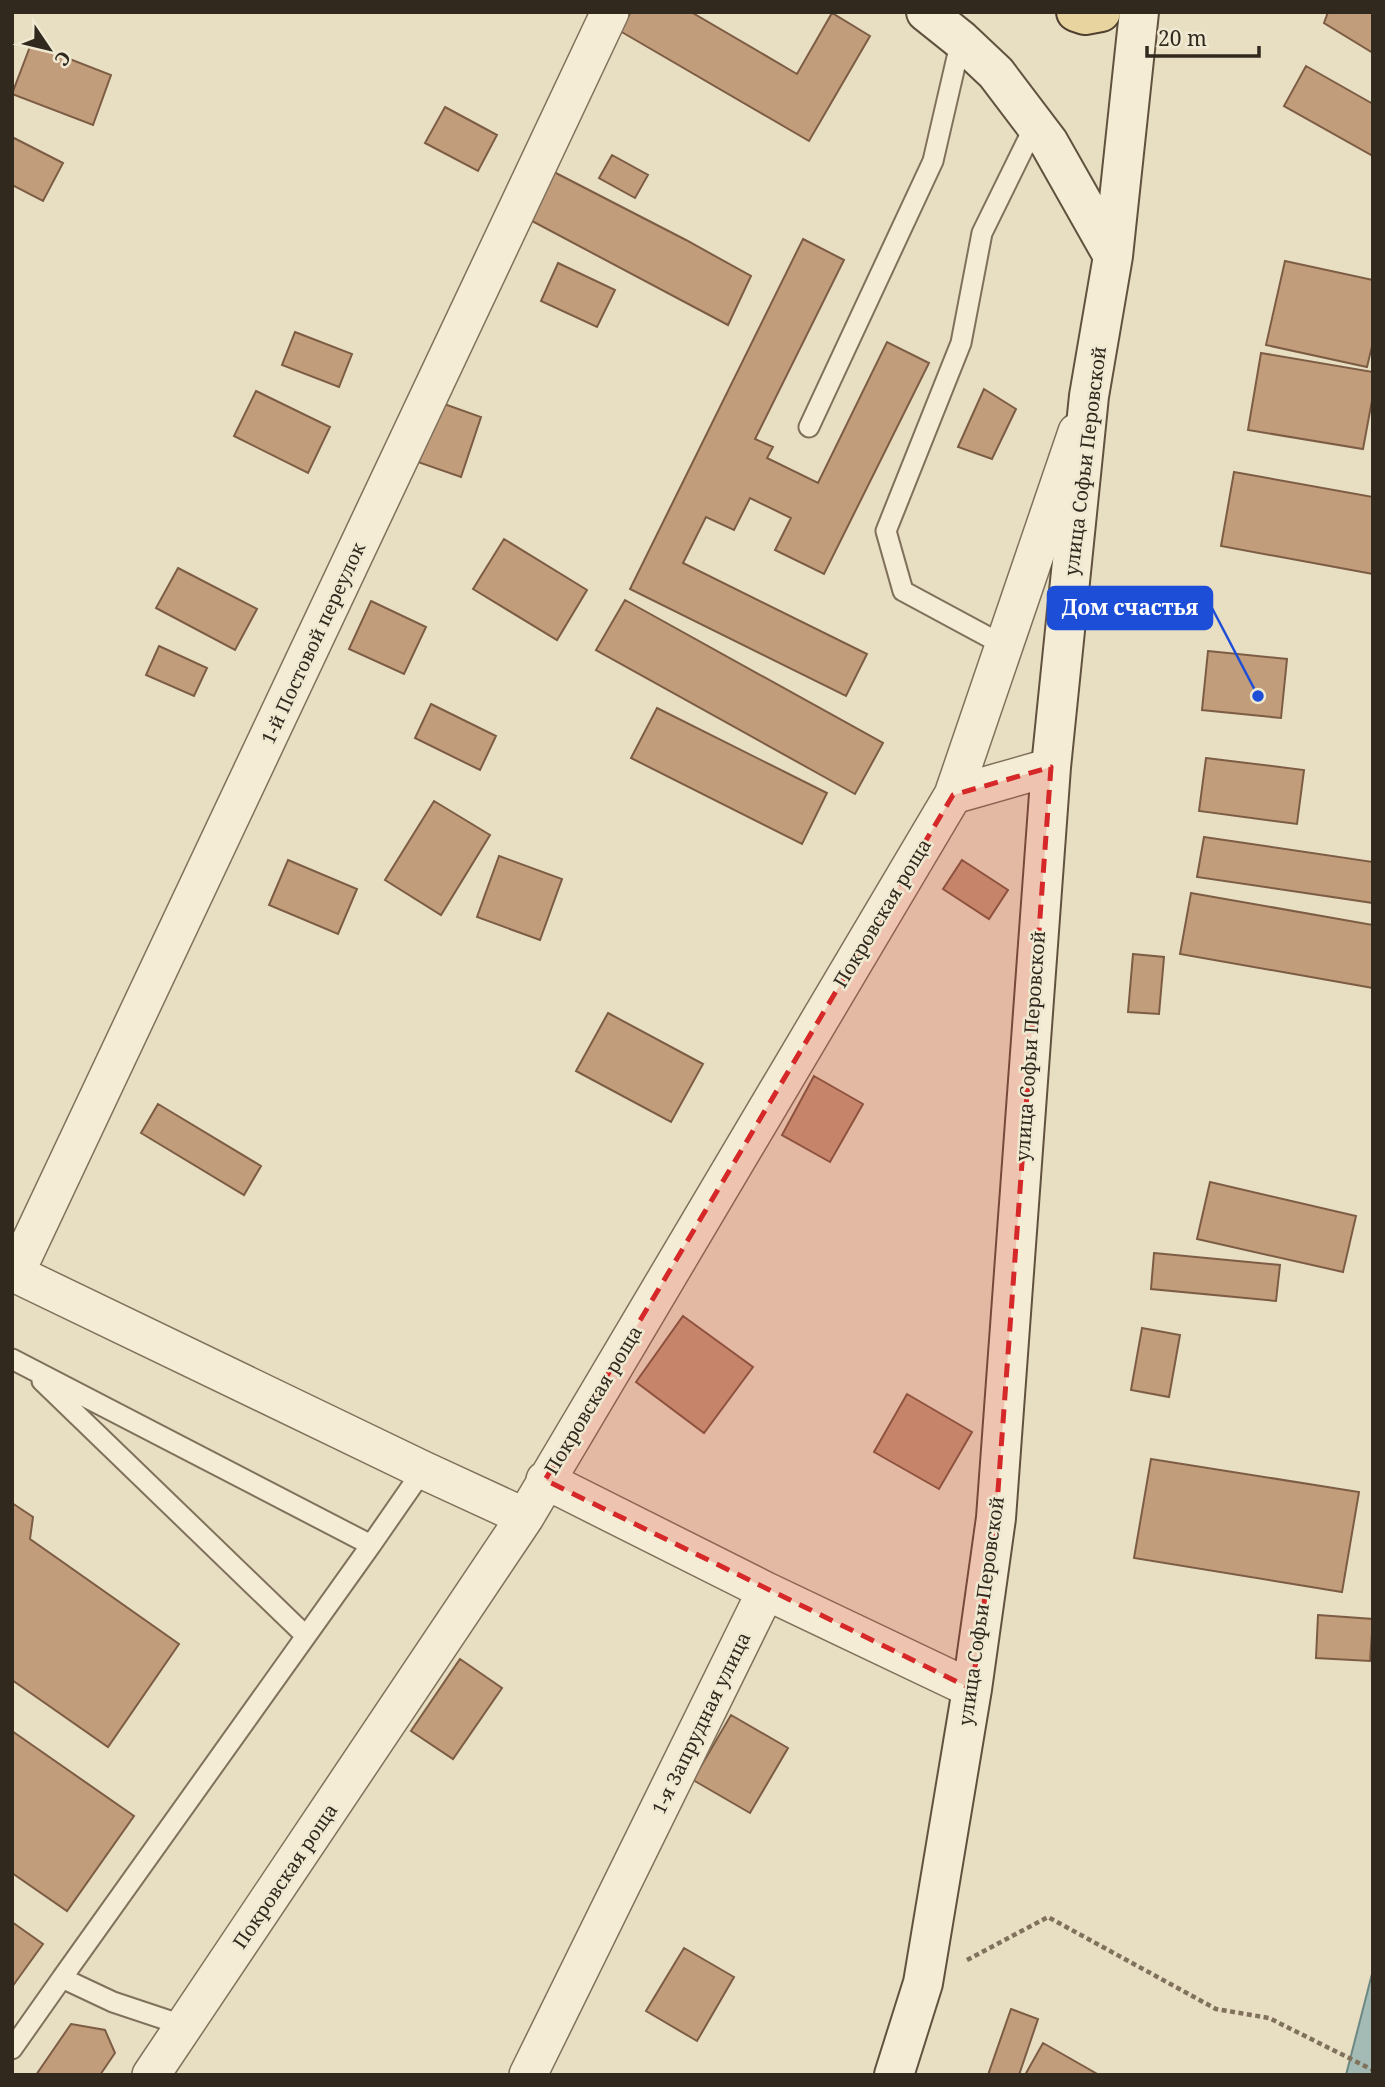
<svg xmlns="http://www.w3.org/2000/svg" width="1385" height="2087" font-family="'Noto Serif',serif">
<rect width="100%" height="100%" fill="#e8dec2"/>
<path fill="#a4bbb5" stroke="#6c8882" stroke-width="2" d="M1373,1970V2075H1346Z"/>
<path fill="#c29d7c" stroke="#7c5d44" stroke-width="2" d="M631,12H691L797,74L832,13L870,36L809,141L620,31Z
M1328,12H1373V53L1324,23Z
M31,44L111,75L93,125L12,94Z
M1306,66L1373,104V156L1284,106Z
M445,107L497,135L478,171L425,143Z
M12,137L63,163L43,201L12,185Z
M612,155L648,175L635,198L599,178Z
M552,171L686,240L751,276L728,325L532,221Z
M803,239L844,260L755,439L773,447L767,458L818,483L887,342L929,363L824,574L775,550L791,518L750,498L734,530L706,517L683,563L867,654L846,696L630,589Z
M1285,261L1373,280V342L1367,367L1266,345Z
M558,263L615,290L597,327L541,301Z
M295,332L352,354L339,387L282,365Z
M1261,353L1373,372V395L1363,449L1248,430Z
M984,389L1016,409L992,459L958,447Z
M256,391L330,427L308,473L234,436Z
M433,400L481,417L461,477L412,460Z
M1234,472L1373,497V574L1221,546Z
M504,539L587,590L557,640L473,589Z
M178,568L257,609L235,650L156,608Z
M625,600L883,743L855,794L596,650Z
M371,601L426,627L404,674L349,649Z
M159,646L207,668L194,696L146,675Z
M1208,651L1287,659L1281,718L1202,710Z
M431,704L496,736L480,770L415,738Z
M657,708L827,793L802,844L631,758Z
M1206,758L1304,770L1297,824L1199,811Z
M434,801L490,835L441,915L385,880Z
M1204,837L1373,862V903L1197,877Z
M499,856L562,879L540,940L477,917Z
M288,860L357,889L338,934L269,905Z
M962,860L1008,890L989,919L943,889Z
M1191,893L1373,925V988L1180,954Z
M1133,954L1164,957L1159,1014L1128,1012Z
M608,1013L703,1064L671,1122L576,1071Z
M814,1076L863,1104L830,1162L782,1135Z
M158,1104L261,1166L244,1195L141,1133Z
M1210,1182L1356,1216L1343,1272L1197,1239Z
M1154,1253L1280,1265L1276,1301L1151,1289Z
M683,1316L753,1367L704,1433L636,1382Z
M1142,1328L1180,1335L1169,1397L1131,1390Z
M907,1394L972,1432L939,1489L874,1452Z
M1151,1459L1359,1492L1342,1592L1134,1558Z
M12,1503L33,1517L30,1539L179,1644L108,1747L12,1680Z
M1318,1615L1373,1619L1370,1661L1316,1658Z
M460,1659L502,1688L453,1759L411,1731Z
M731,1715L788,1748L750,1813L693,1780Z
M12,1731L134,1816L67,1911L12,1873Z
M12,1922L43,1944L12,1987Z
M684,1948L734,1977L697,2041L646,2011Z
M1011,2009L1038,2019L1019,2075H988Z
M71,2024L105,2030L115,2053L100,2075H36Z
M1043,2043L1099,2075H1025Z"/>
<g fill="none" stroke-linecap="round" stroke-linejoin="round">
<g stroke="#80715c" stroke-width="23">
<path id="service" d="M809,427L933,161L961,40
M1005,646L903,591L886,531L961,343L982,233L1035,125
M12,1359L371,1545L423,1470
M42,1381L306,1636
M62,1978L371,1545
M12,2049L62,1978L113,2002L185,2026"/>
</g>
<g stroke="#80715c" stroke-width="40">
<path id="minor" d="M953,795L1077,432
M12,1272L423,1470L525,1517
M15,1274L610,12
M766,1591L972,1689
M151,2075L525,1517L953,795L1051,767
M528,2075L766,1591L545,1480"/>
</g>
<g stroke="#61523f" stroke-width="42">
<path id="secondary" d="M926,12L961,40L996,73L1049,143L1113,256
M894,2075L923,1983L972,1689L996,1518L1051,767L1089,396L1113,256L1139,12"/>
</g>
<g stroke="#4e3f2f" stroke-width="42">
<path id="primary" d="M1076,12L1085,15L1101,12"/>
</g>
<path stroke="#80715c" stroke-width="4.5" stroke-dasharray="5 3.5" stroke-linecap="butt" d="M967,1960L1048,1917L1216,2009L1269,2018L1373,2070"/>
<use href="#service" stroke="#f4ecd4" stroke-width="19"/>
<use href="#minor" stroke="#f4ecd4" stroke-width="37"/>
<use href="#secondary" stroke="#f4ecd4" stroke-width="38"/>
<use href="#primary" stroke="#e7d49e" stroke-width="38"/>
</g>
<path fill="#d62828" fill-opacity="0.2" stroke="#d62828" stroke-width="5" stroke-dasharray="14 9" stroke-linejoin="round" d="M1051,767L996,1518L972,1689L545,1480L953,795Z"/>
<g text-anchor="middle" dominant-baseline="central" stroke-width="5" stroke-linejoin="round" paint-order="stroke">
<g font-size="19" fill="#31281e" stroke="#f0e9d1">
<text transform="translate(1085 461) rotate(-83)">улица Софьи Перовской</text>
<text transform="translate(313 643) rotate(-65)">1-й Постовой переулок</text>
<text transform="translate(882 913) rotate(-59)">Покровская роща</text>
<text transform="translate(1030 1046) rotate(-86)">улица Софьи Перовской</text>
<text transform="translate(593 1400) rotate(-59)">Покровская роща</text>
<text transform="translate(981 1611) rotate(-82)">улица Софьи Перовской</text>
<text transform="translate(701 1723) rotate(-64)">1-я Запрудная улица</text>
<text transform="translate(285 1876) rotate(-56)">Покровская роща</text>
</g>
</g>
<path fill="none" stroke="#1d4ed8" stroke-width="2.5" d="M1258 696L1212 608"/>
<circle fill="#1d4ed8" stroke="#f0e9d1" stroke-width="2.5" cx="1258" cy="696" r="7"/>
<rect fill="#1d4ed8" stroke="#1d4ed8" stroke-width="2.5" x="1048" y="587" width="164" height="42" rx="7"/>
<g font-size="21" text-anchor="middle" font-weight="bold" fill="#fff">
<text x="1130" y="615">Дом счастья</text>
</g>
<rect width="1385" height="2087" fill="none" stroke="#31281e" stroke-width="28"/>
<g transform="translate(49 49) rotate(125)" stroke="#f0e9d1" stroke-width="5" paint-order="stroke">
<path d="M0-5L12 26L0 18L-12 26Z" fill="#31281e"/>
<text y="-10" font-size="19" font-weight="bold" text-anchor="middle" fill="#31281e">С</text>
</g>
<path d="M1147 46v10h112v-10" fill="none" stroke="#31281e" stroke-width="3.5"/>
<text x="1158" y="46" font-size="21" fill="#31281e" stroke="#f0e9d1" stroke-width="5" paint-order="stroke">20 m</text>
</svg>
